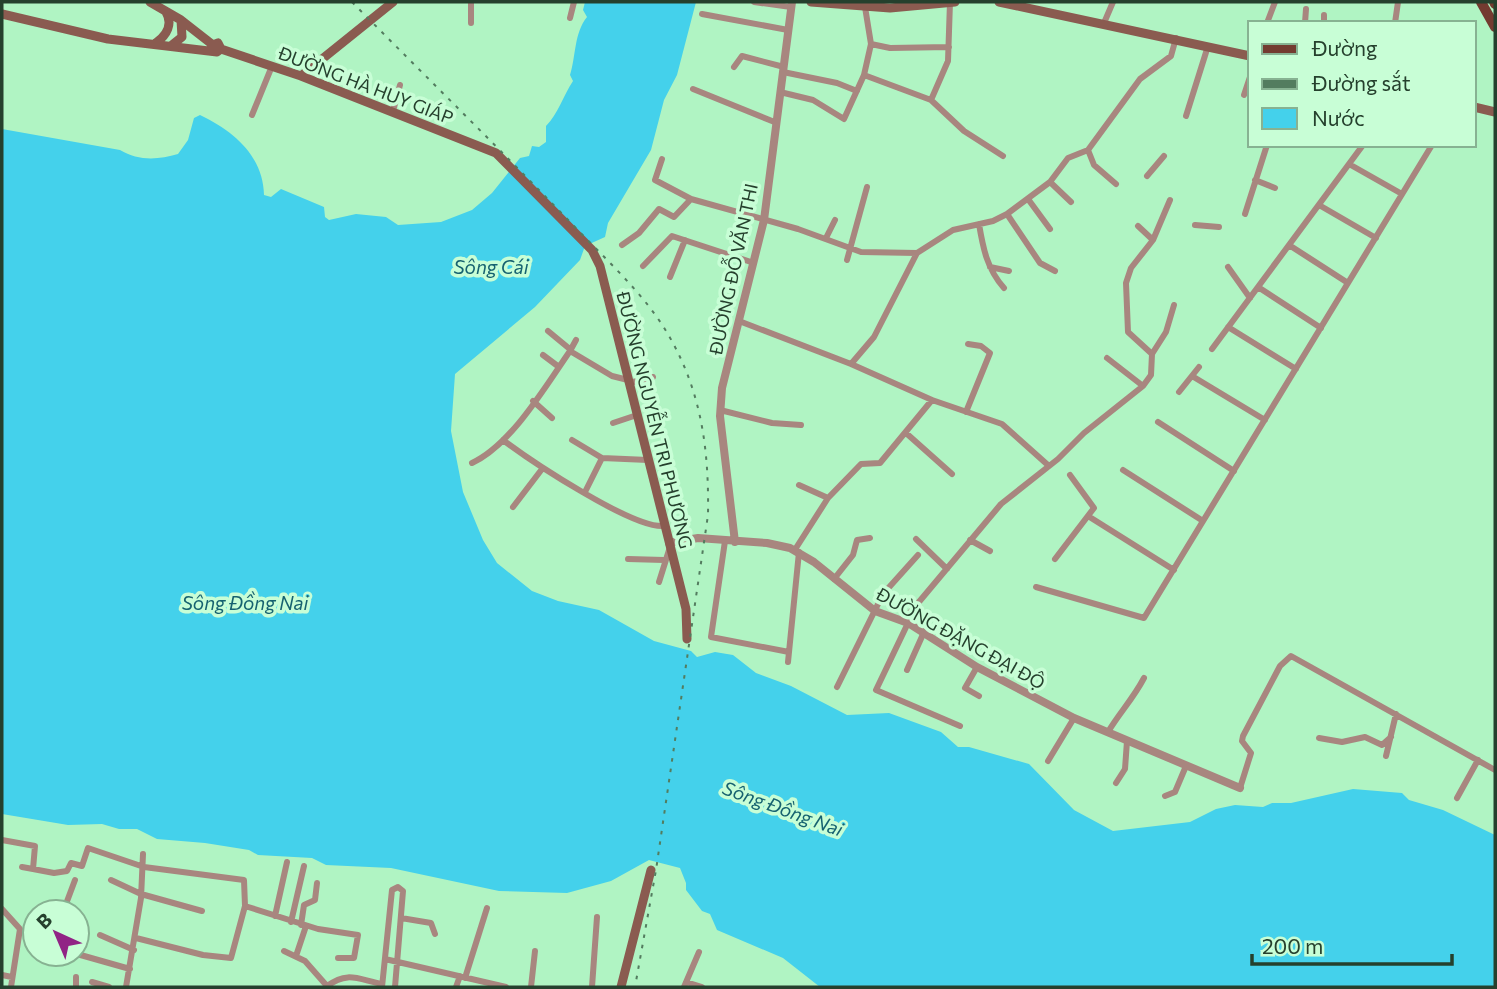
<svg xmlns="http://www.w3.org/2000/svg" width="1497" height="989" font-family="Commissioner,sans-serif">
<rect width="100%" height="100%" fill="#b0f4c3"/>
<path fill="#44d1eb" d="M585,2H696L677,75L664,100L651,150L608,223L605,237L585,246L580,260L535,307L455,374L451,431L463,492L483,540L497,563L532,591L558,601L599,610L654,641L691,651L697,657L715,652L733,655L756,673L791,686L847,715L889,713L941,732L958,747H969L1029,764L1074,810L1113,831L1190,822L1216,809L1235,805L1263,807L1272,803H1291L1353,789L1402,793L1409,800L1443,810L1495,835V987H820L783,958L717,930L710,914L702,911L686,890V883L680,868L649,860L611,881L567,893L499,891L391,868L326,865L312,858L258,855L249,850L205,843L157,839L137,829H119L102,824L68,825L2,814V129L120,150C138,161 158,160 178,154L188,140L194,118L200,115C235,132 263,156 264,195L271,197L281,189L324,207L325,217L329,220L356,214L386,217L398,225L441,222L472,210L492,193L520,158L529,156L532,146L539,147L546,142V126C558,114 563,96 573,81L570,75C576,56 574,33 587,17L583,10Z"/>
<g fill="none" stroke-linecap="round" stroke-linejoin="round">
<path stroke="#a8867f" stroke-width="6" d="M754,2L791,7
M865,7L871,44L890,48L949,47
M702,14L788,30
M570,18L574,2
M471,23V2
M1104,23L1113,2
M1267,23L1275,2
M1305,23L1306,9
M1324,23V15
M1395,23L1398,2
M734,67L742,56L784,67
M783,72L837,83L857,91
M864,75L931,100L964,131L1003,156
M693,89L777,123
M780,92L813,100L844,119L864,75L871,44
M1244,95L1250,77
M931,100L948,61L950,2
M393,111L400,85
M252,115L272,66
M1186,116L1208,46
M1088,150L1094,165L1116,184
M662,159L655,180L691,199L798,229L861,252L917,253
M1349,164L1402,194
M1147,176L1164,156
M1255,180L1275,188
M1050,182L1071,202
M1028,199L1050,229
M1319,205L1376,238
M1007,214L1040,263L1055,271
M1245,214L1267,145
M979,224C983,248 987,269 1004,288
M1195,225L1219,227
M1138,226L1153,240
M826,238L835,220
M622,245L639,233L659,209L674,217L691,199
M1289,245L1348,283
M847,260L867,187
M643,266L672,236L754,263
M990,267L1009,271
M1228,267L1250,298
M670,277L685,240
M1258,287L1321,328
M739,321L851,364L932,400L1002,424L1049,466
M1228,327L1296,369
M548,331L571,350
M1212,349L1363,145
M570,351L576,340
M1152,354L1166,332L1174,305
M543,355L559,367
M1107,358L1143,386
M851,364L874,337L917,253L953,230L993,221L1007,214L1050,182L1068,158L1088,150L1140,79L1171,56L1176,38
M1192,376L1265,420
M629,383L653,377
M1179,392L1199,367
M533,401L552,418
M720,410L772,423L801,425
M966,412L990,353L981,346L968,344
M1158,422L1234,471
M613,423L637,415
M906,433L952,474
M503,440C531,461 633,529 664,526
M572,440L602,458L648,460
M472,463C511,445 545,387 570,351L612,376L628,380
M1123,470L1203,521
M799,485L828,498
M585,492L602,458
M513,507L542,469
M1088,516L1174,570
M916,539L947,569
M970,540L990,551
M725,541L711,637L789,652
M796,548L828,498L861,464L880,463L932,400
M628,559L664,560
M1055,559L1094,508L1070,475
M834,579L853,555L857,540L870,538
M659,582L670,547
M1036,587L1144,618L1432,145
M903,621L1001,504L1058,459L1084,433L1143,386L1151,375L1152,354L1128,332L1126,283L1131,268L1153,240L1170,200
M908,623L876,690L960,726
M788,662L799,552
M977,667L965,688L979,696
M907,670L924,632
M837,687L883,594L918,555
M1108,732C1120,712 1133,699 1144,678
M1319,738L1342,742L1365,737L1382,745L1391,737
M1386,756L1396,714
M1048,761L1074,718
M1116,783L1125,769L1127,741
M1240,788L1251,753L1242,741L1243,736L1280,666L1291,656L1495,770
M1165,796L1175,792L1186,766
M1457,798L1478,760
M2,840L35,846L33,869L54,873L67,871L71,863L82,866L88,848L144,867L244,880L245,906L231,958L203,955L136,938
M22,867L33,869
M111,880L141,894L202,911
M245,906L318,929L358,935L354,958H338
M2,909L20,929L11,987
M63,912L75,880
M275,916L287,862
M401,918L431,923L435,934
M291,922L304,866
M301,925L304,905L315,900L317,883
M100,935L134,950
M284,951L305,961L327,986C348,971 357,979 382,984
M77,954L130,969
M296,956L306,926
M385,959L506,987
M2,975L12,977
M465,978L487,908
M92,982L109,987
M686,982L702,987
M76,987V977
M126,987L141,898L143,854
M382,987L392,890L398,887L403,891L395,987
M456,987L460,976
M531,987L535,951
M592,987L597,917
M684,987L699,952"/>
<path stroke="#a8867f" stroke-width="8" d="M735,542L720,416L722,388L764,220L792,2
M669,543L698,538L767,543L790,548L814,562L875,611L908,623L977,667L1074,718L1240,788"/>
<path stroke="#8a5b50" stroke-width="9" d="M150,2L181,20L213,45
M811,2L890,8L955,2
M999,2L1250,56
M2,14L108,39L217,52L221,49
M156,43C167,35 173,24 166,12
M172,45L182,37L181,20
M213,45L218,43L221,49L301,76L496,153L592,250L600,266L686,609L687,639
M301,76L393,2
M1474,107L1495,112
M621,987L651,870"/>
<path stroke="#733b30" stroke-width="10" d="M1481,2L1495,27
M1494,2L1495,4"/>
<path stroke="#537c5f" stroke-width="2" stroke-dasharray="3.5 7" stroke-linecap="butt" d="M352,2C425,76 500,149 572,224C605,259 645,294 669,336C702,393 709,451 708,515L656,870L635,987"/>
</g>
<g text-anchor="middle" dominant-baseline="central" stroke-width="7" stroke-linejoin="round" paint-order="stroke">
<g font-size="18" fill="#25402d" stroke="#c8fed6">
<text transform="translate(366 85) rotate(21)">ĐƯỜNG HÀ HUY GIÁP</text>
<text transform="translate(733 269) rotate(-78)">ĐƯỜNG ĐỖ VĂN THI</text>
<text transform="translate(655 420) rotate(76)">ĐƯỜNG NGUYỄN TRI PHƯƠNG</text>
<text transform="translate(961 638) rotate(29)">ĐƯỜNG ĐẶNG ĐẠI ĐỘ</text>
</g>
<g font-size="19" font-style="italic" fill="#166270" stroke="#c8fed6">
<text x="491" y="266">Sông Cái</text>
<text x="245" y="602">Sông Đồng Nai</text>
<text transform="translate(783 808) rotate(20)">Sông Đồng Nai</text>
</g>
</g>
<rect width="1497" height="989" fill="none" stroke="#25402d" stroke-width="7"/>
<rect x="1248" y="21" width="228" height="126" fill="#c8fed6" stroke="#87b292" stroke-width="2"/>
<rect x="1262" y="44" width="35" height="10" fill="#733b30" stroke="#87b292" stroke-width="2"/>
<text x="1312" y="56" font-size="21" fill="#25402d">Đường</text>
<rect x="1262" y="79" width="35" height="10" fill="#537c5f" stroke="#87b292" stroke-width="2"/>
<text x="1312" y="91" font-size="21" fill="#25402d">Đường sắt</text>
<rect x="1262" y="108" width="35" height="21" fill="#44d1eb" stroke="#87b292" stroke-width="2"/>
<text x="1312" y="126" font-size="21" fill="#25402d">Nước</text>
<g transform="translate(56 933) rotate(316)"><circle r="33" fill="#c8fed6" stroke="#87b292" stroke-width="2"/>
<path d="M0-5L12 26L0 18L-12 26Z" fill="#912385"/>
<text y="-10" font-size="19" font-weight="bold" text-anchor="middle" fill="#25402d">B</text>
</g>
<path d="M1252 954v10h200v-10" fill="none" stroke="#25402d" stroke-width="3.5"/>
<text x="1262" y="954" font-size="21" fill="#25402d" stroke="#c8fed6" stroke-width="5" paint-order="stroke">200 m</text>
</svg>
